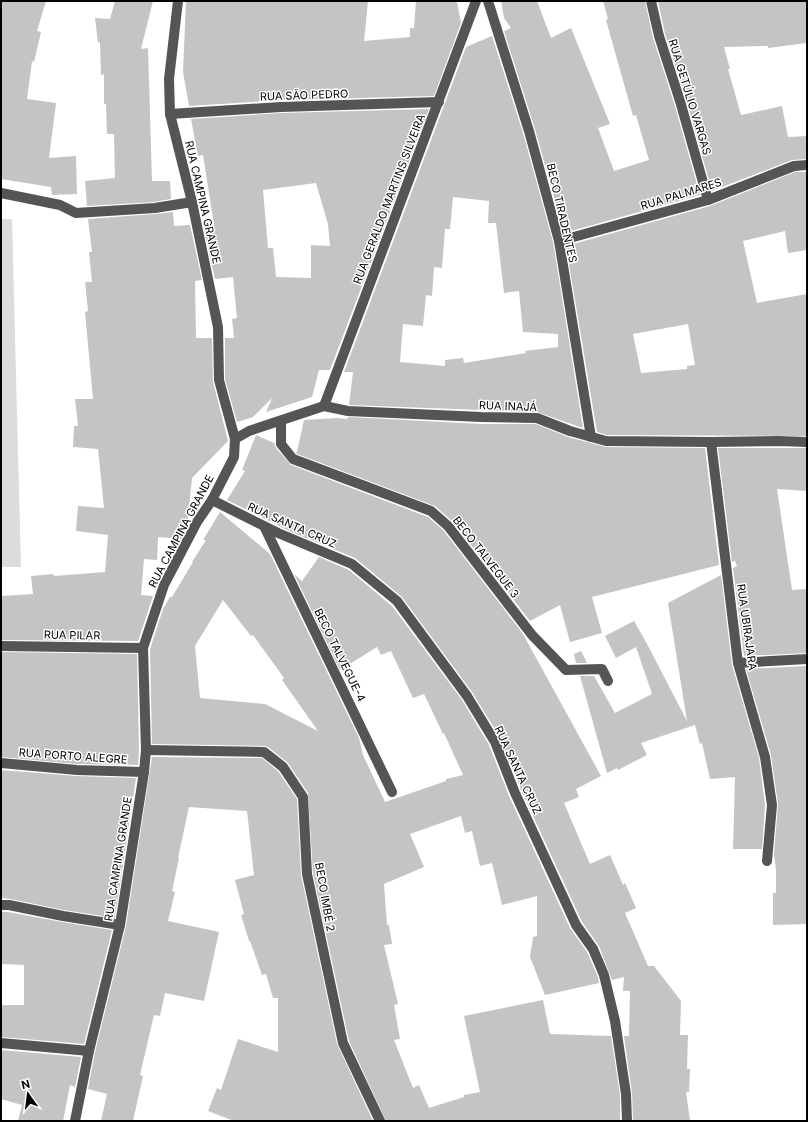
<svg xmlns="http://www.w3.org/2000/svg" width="808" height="1122" font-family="Inter,sans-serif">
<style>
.green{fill:#dcdcdc}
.building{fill:#c4c4c4;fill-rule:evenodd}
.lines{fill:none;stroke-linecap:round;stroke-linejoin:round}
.minor{stroke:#555;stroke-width:10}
.labels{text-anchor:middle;stroke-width:3;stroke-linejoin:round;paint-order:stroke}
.street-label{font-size:11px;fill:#000;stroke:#fff}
</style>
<rect width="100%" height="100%" fill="#fff"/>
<path class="green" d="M 1,219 L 12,219 L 21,567 L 1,567 Z"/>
<g class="building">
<path d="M 1,1 L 46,1 L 37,31 L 41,32 L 34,62 L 32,61 L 27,99 L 56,103 L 49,158 L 76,156 L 77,194 L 52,195 L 51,187 L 1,179 Z"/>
<path d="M 115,1 L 153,1 L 141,49 L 148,48 L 152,181 L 170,181 L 171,199 L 154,202 L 87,206 L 85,181 L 115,178 L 114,134 L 107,134 L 106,104 L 104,104 L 104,74 L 101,75 L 100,42 L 98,43 L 95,18 L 110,19 Z"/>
<path d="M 186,1 L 368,1 L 364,41 L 410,37 L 410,28 L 414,28 L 416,1 L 457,2 L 461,23 L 434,96 L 281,100 L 189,106 L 183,72 Z"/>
<path d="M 501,1 L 537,1 L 551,38 L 571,28 L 610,124 L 598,128 L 614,171 L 649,160 L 636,115 L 633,116 L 606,20 L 608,19 L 603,1 L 645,1 L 653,38 L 674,103 L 700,195 L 564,233 L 535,129 L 504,31 L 511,28 L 504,18 Z"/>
<path d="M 658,1 L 807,1 L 807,43 L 768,48 L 768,46 L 724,47 L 730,69 L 728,69 L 741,115 L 782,106 L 788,137 L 807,136 L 807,159 L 792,160 L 712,191 L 686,99 L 665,34 Z"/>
<path d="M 492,36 L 523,133 L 553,242 L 583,428 L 537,412 L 481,410 L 349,405 L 353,372 L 344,372 L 466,47 ZM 453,197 L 489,201 L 488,223 L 496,223 L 504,293 L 519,291 L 523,332 L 558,334 L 558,347 L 525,351 L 526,353 L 464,363 L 463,358 L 445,360 L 445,366 L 400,362 L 403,324 L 423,326 L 426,295 L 432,296 L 434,267 L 442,268 L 445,229 L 450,229 Z"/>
<path d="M 429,109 L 330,370 L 319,370 L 312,397 L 266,412 L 272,398 L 253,417 L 237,422 L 225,379 L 225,338 L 234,338 L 232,319 L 237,318 L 233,277 L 215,279 L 203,225 L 214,225 L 203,155 L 198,156 L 191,119 L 281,113 ZM 316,183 L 328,224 L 330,246 L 311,245 L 311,278 L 276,277 L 273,248 L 268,248 L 263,190 Z"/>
<path d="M 795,172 L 807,172 L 807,250 L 788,253 L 785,231 L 743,241 L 757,303 L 807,294 L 807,436 L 607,435 L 597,432 L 566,246 L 710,206 ZM 688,324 L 695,365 L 687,366 L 687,369 L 641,373 L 633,334 Z"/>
<path d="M 173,212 L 174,226 L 190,225 L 202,280 L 195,281 L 196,338 L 212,338 L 213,382 L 228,441 L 192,478 L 187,526 L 181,539 L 158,537 L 157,560 L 144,559 L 141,595 L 153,596 L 138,641 L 1,640 L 1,596 L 33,594 L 31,576 L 53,574 L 54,576 L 105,572 L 108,535 L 76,531 L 78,506 L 104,508 L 98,449 L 73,447 L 74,426 L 78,426 L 75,399 L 93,399 L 85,312 L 88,311 L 85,282 L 92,282 L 89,252 L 92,252 L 88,219 L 155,214 Z"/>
<path d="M 348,417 L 481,424 L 536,424 L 568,437 L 606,447 L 705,448 L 719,565 L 592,597 L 602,633 L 570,642 L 560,605 L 530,621 L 453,522 L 435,506 L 297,454 L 295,451 L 297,452 L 304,420 L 336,418 L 347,419 Z"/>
<path d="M 256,435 L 274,443 L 276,448 L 291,465 L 428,517 L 443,530 L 523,634 L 601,776 L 576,789 L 579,797 L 564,803 L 590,864 L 610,855 L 623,885 L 625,883 L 636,908 L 625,913 L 648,966 L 654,966 L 681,1001 L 680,1035 L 688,1035 L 687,1069 L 690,1069 L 689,1092 L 686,1092 L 690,1121 L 633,1121 L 632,1093 L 624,1036 L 629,1036 L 630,991 L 623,991 L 624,977 L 612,980 L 599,946 L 582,922 L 521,790 L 501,739 L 472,692 L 402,597 L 355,558 L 289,531 L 227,500 L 245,471 L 242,470 Z"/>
<path d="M 718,448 L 807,448 L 807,491 L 777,489 L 792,590 L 807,589 L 807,653 L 744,656 L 733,568 L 737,566 L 735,561 L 732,562 Z"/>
<path d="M 220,512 L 270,554 L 359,738 L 363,755 L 385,802 L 446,781 L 446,779 L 463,775 L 444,733 L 443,734 L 424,694 L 413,698 L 391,651 L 381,655 L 377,647 L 340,670 L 294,574 L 302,581 L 319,557 L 349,570 L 392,606 L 462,700 L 489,745 L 509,796 L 570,928 L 587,952 L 598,977 L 599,983 L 545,995 L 530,957 L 533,937 L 537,936 L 537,896 L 502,905 L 492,863 L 480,866 L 472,831 L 465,833 L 461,816 L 410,834 L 424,867 L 384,884 L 387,925 L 389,925 L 392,944 L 384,945 L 398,1004 L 394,1005 L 400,1039 L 394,1040 L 413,1088 L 419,1085 L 429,1108 L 464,1097 L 464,1095 L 480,1092 L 464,1016 L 543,1000 L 550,1034 L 611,1036 L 620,1095 L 620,1121 L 386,1121 L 349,1041 L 313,873 L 308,793 L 288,763 L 268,747 L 265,746 L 152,744 L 150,649 L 163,609 L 170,597 L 172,597 L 193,562 L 192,562 L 206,540 L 203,540 ZM 223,600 L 251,636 L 253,635 L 284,678 L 282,680 L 318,731 L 265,704 L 200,698 L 195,646 Z"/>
<path d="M 721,575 L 732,665 L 759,758 L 765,805 L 762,849 L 733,849 L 735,777 L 710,779 L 702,743 L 700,744 L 695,725 L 641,743 L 647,755 L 618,770 L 617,768 L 607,773 L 580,676 L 594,676 L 615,713 L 652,694 L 636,647 L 616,658 L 605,636 L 634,621 L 646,642 L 643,643 L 646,642 L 687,721 L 668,603 Z"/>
<path d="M 581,651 L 587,663 L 576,663 L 574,654 Z"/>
<path d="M 1,652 L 137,654 L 139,750 L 138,765 L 77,764 L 1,757 Z"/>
<path d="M 807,666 L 807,924 L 773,925 L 773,893 L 776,893 L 776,870 L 774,854 L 778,804 L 771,755 L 746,669 Z"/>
<path d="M 152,757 L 262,758 L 278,771 L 297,799 L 301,875 L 337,1044 L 373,1121 L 234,1121 L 208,1111 L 217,1088 L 221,1090 L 238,1039 L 278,1052 L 278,998 L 273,998 L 266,974 L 262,975 L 250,941 L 249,941 L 241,915 L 244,914 L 235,880 L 254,875 L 247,811 L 189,807 L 178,858 L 179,858 L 172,891 L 175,892 L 168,921 L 219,932 L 204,1001 L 165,993 L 160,1016 L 154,1015 L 140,1075 L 143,1076 L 133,1121 L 101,1121 L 107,1094 L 88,1089 L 95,1052 L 126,926 Z"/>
<path d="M 1,770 L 76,776 L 136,778 L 115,918 L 64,910 L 10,899 L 1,898 Z"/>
<path d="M 1,912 L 8,912 L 62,922 L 112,930 L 84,1044 L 1,1037 L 1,1005 L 24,1005 L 24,965 L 1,964 Z"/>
<path d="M 1,1050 L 81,1057 L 75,1087 L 70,1085 L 63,1121 L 18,1121 L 22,1105 L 1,1099 Z"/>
</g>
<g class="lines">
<g class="minor">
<path d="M 488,1 L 529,131 L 559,241 L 591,437"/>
<path d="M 651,1 L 659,36 L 680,101 L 708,200"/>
<path d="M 170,114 L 281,107 L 439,102"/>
<path d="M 1,193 L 60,205 L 76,213 L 155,208 L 192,202"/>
<path d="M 559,241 L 708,200 L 794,166 L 807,165"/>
<path d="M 324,406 L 476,1"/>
<path d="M 281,421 L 281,444 L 293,459 L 431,511 L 448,526 L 532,635 L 566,670 L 602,669 L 608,681"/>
<path d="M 235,439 L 249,431 L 324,406 L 348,411 L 481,417 L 537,418 L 570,431 L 606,441 L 711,442 L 779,441 L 807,442"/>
<path d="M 711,442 L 738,663 L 765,757 L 772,805 L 767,861"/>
<path d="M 212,500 L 278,533 L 352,564 L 397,601 L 467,696 L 495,742 L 515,793 L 565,901 L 576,925 L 593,949 L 604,975 L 615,1021 L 626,1094 L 627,1121"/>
<path d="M 265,528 L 392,792"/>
<path d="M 1,646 L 143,648"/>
<path d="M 738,663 L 807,659"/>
<path d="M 146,750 L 264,752 L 283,767 L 303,797 L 307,874 L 343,1043 L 380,1121"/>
<path d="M 1,763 L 77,770 L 144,772"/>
<path d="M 1,905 L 9,905 L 63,916 L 120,925"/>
<path d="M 1,1043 L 89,1051"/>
<path d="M 75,1121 L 89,1051 L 120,925 L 144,772 L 146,750 L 143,648 L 164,585 L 197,522 L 212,500 L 234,457 L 235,439 L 219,380 L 218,327 L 192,202 L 170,114 L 169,79 L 178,1"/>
</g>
</g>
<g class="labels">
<g class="street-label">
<text transform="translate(304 95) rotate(-2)" y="4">RUA SÃO PEDRO</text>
<text transform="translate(690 97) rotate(73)" y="4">RUA GETÚLIO VARGAS</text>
<text transform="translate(681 194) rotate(-17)" y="4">RUA PALMARES</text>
<text transform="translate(389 199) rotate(-69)" y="4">RUA GERALDO MARTINS SILVEIRA</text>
<text transform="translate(203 202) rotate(77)" y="4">RUA CAMPINA GRANDE</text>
<text transform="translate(562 213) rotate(77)" y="4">BECO TIRADENTES</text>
<text transform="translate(508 406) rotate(2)" y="4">RUA INAJÁ</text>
<text transform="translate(292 525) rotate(24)" y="4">RUA SANTA CRUZ</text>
<text transform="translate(181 531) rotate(-62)" y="4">RUA CAMPINA GRANDE</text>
<text transform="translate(486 557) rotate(52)" y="4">BECO TALVEGUE 3</text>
<text transform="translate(747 627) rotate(82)" y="4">RUA UBIRAJARA</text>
<text transform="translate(72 635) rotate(1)" y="4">RUA PILAR</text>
<text transform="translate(340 655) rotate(64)" y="4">BECO TALVEGUE-4</text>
<text transform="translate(73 756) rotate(4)" y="4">RUA PORTO ALEGRE</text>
<text transform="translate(518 770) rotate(65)" y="4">RUA SANTA CRUZ</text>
<text transform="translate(118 859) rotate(-81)" y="4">RUA CAMPINA GRANDE</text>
<text transform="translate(325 897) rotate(80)" y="4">BECO IMBÉ 2</text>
</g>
</g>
<rect width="808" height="1122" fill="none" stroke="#000000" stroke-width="4"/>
<g transform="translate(28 1094) rotate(346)" stroke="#ffffff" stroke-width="3" paint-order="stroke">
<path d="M0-3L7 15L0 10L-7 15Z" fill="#000000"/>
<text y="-6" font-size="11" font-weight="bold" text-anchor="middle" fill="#000000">N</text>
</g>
</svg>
